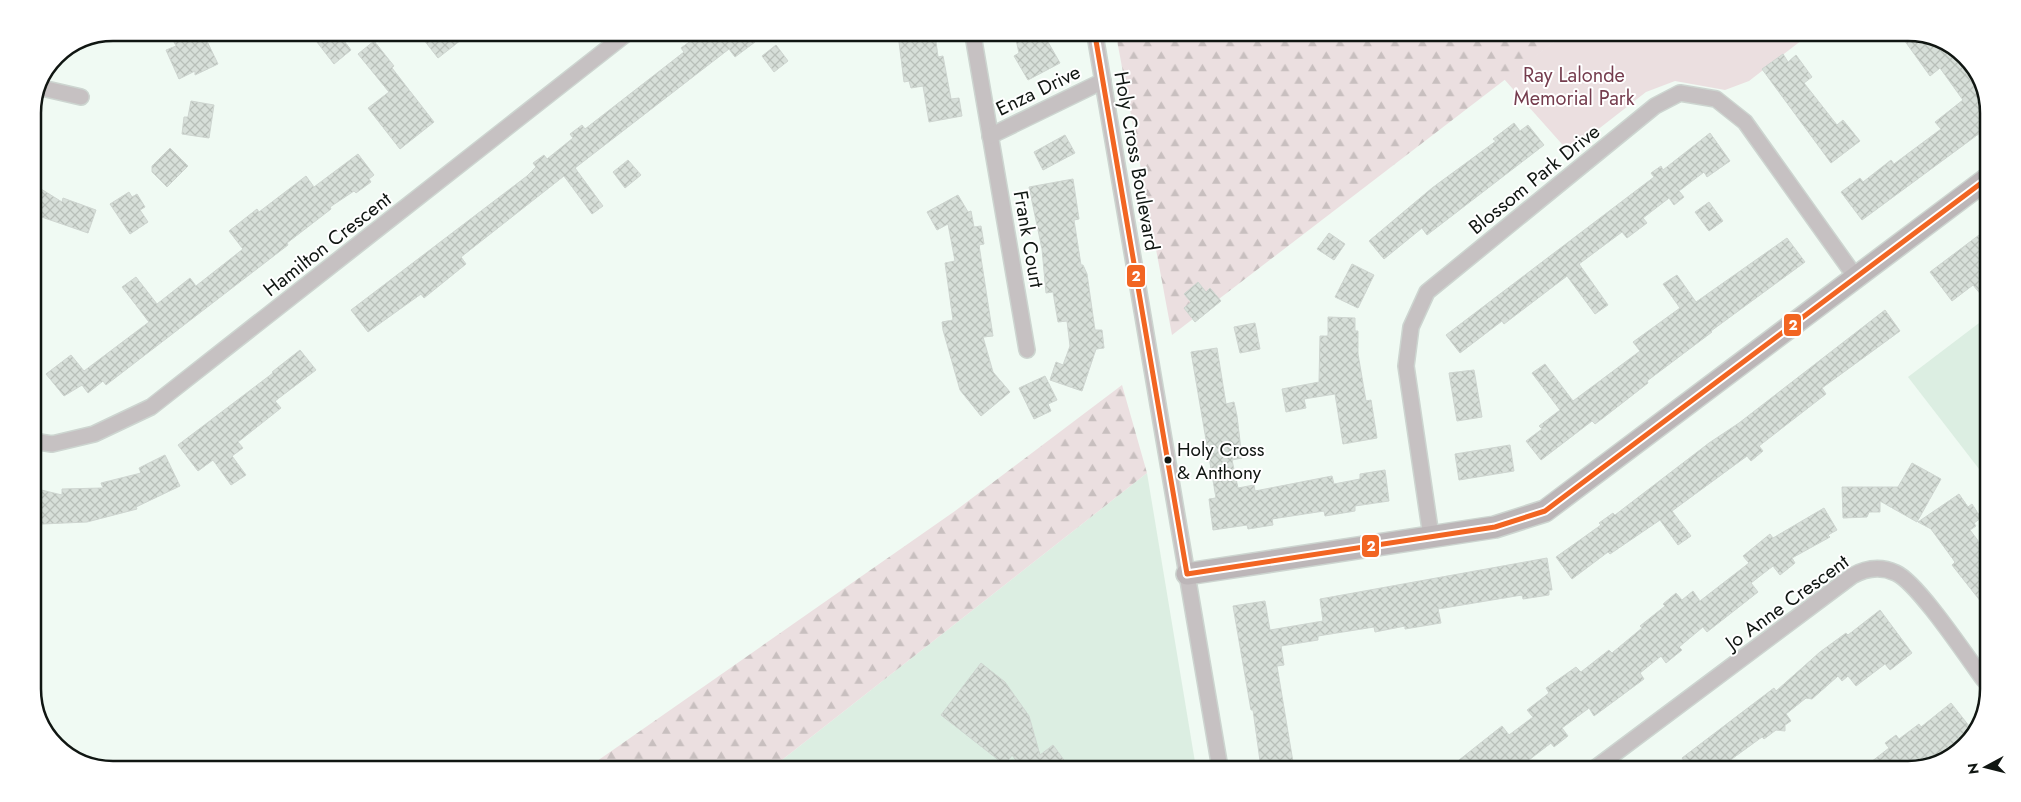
<svg xmlns="http://www.w3.org/2000/svg" width="2021" height="802" font-family="Jost,sans-serif">
<style>
.built{fill:#dceee2}
.forest{fill:url(#forest-firs)}
.green{fill:#ebdfe0}
.building{fill:url(#building-cross-hatch);stroke:#ced5d0}
.lines{fill:none;stroke-linecap:round;stroke-linejoin:round}
.street-casing{stroke:#cdd5d0;stroke-width:18}
.secondary-casing{stroke:#cdd5d0;stroke-width:24}
.street{stroke:#c6c1c2;stroke-width:15}
.secondary{stroke:#bcb6b8;stroke-width:21}
.bus-1-casing{stroke:#fff;stroke-width:9}
.bus-1{stroke:#f26522;stroke-width:5}
.bus-dot{fill:#101612;stroke:#fff;stroke-width:2}
.labels{text-anchor:middle;stroke-width:4;stroke-linejoin:round;paint-order:stroke}
.bus-label{font-size:19px;fill:#101612;stroke:#fff;text-anchor:start}
.park-label{font-size:20px;fill:#753d4e;stroke:#fff}
.street-label{font-size:20px;fill:#101612;stroke:#fff}
.rim{fill:none;stroke:#101612;stroke-width:2.5}
.line-badge{stroke:#fff;stroke-width:2}
.badge-label{font-size:14px;text-anchor:middle;font-weight:bold;fill:#fff}
</style>
<defs>
<pattern id="forest-firs" width="22" height="20" patternUnits="userSpaceOnUse" patternTransform="scale(1.25)"><rect width="22" height="20" fill="#ebdfe0"/><path d="M5 1l3.5 6h-7zM16 11l3.5 6h-7z" fill="#c8bfbf"/></pattern>
<pattern id="building-cross-hatch" width="8" height="8" patternUnits="userSpaceOnUse" patternTransform="scale(1.25)"><rect width="8" height="8" fill="#d7dfd9"/><path d="M0 0l8 8M0 8l8-8" fill="none" stroke="#b8bfb9"/></pattern>
</defs>
<rect width="100%" height="100%" fill="#f0faf3"/>
<g class="built">
<path d="M 1987,317 L 1986,478 L 1908,377 Z"/>
<path d="M 1147,473 L 1196,768 L 773,767 Z"/>
</g>
<g class="forest">
<path d="M 1116,35 L 1562,36 L 1172,335 Z"/>
<path d="M 1122,385 L 1147,473 L 773,767 L 590,766 L 955,511 Z"/>
</g>
<path class="green" d="M 1562,36 L 1806,37 L 1749,81 L 1725,90 L 1675,81 L 1646,92 L 1569,152 L 1504,79 Z"/>
<g class="building">
<path d="M 194,33 L 203,33 L 218,64 L 195,75 L 195,71 L 179,79 L 166,50 L 176,46 L 174,42 Z"/>
<path d="M 310,33 L 338,33 L 351,50 L 334,64 Z"/>
<path d="M 433,33 L 470,33 L 438,58 L 424,40 Z"/>
<path d="M 700,34 L 749,34 L 755,42 L 735,57 L 729,49 L 575,168 L 603,206 L 592,214 L 564,176 L 461,257 L 466,264 L 424,298 L 421,294 L 368,332 L 351,310 L 527,176 L 536,167 L 533,163 L 544,155 L 547,159 L 573,138 L 570,134 L 582,125 L 585,129 L 684,52 L 681,48 Z"/>
<path d="M 898,34 L 935,34 L 938,57 L 943,56 L 951,99 L 959,98 L 962,116 L 929,122 L 923,86 L 911,88 L 909,81 L 904,82 Z"/>
<path d="M 1015,35 L 1044,35 L 1060,63 L 1028,80 L 1014,56 L 1019,53 Z"/>
<path d="M 1902,37 L 1934,37 L 1949,48 L 1972,82 L 1975,79 L 1980,85 L 1988,108 L 1988,127 L 1862,220 L 1841,192 L 1860,178 L 1863,182 L 1891,160 L 1894,164 L 1941,129 L 1935,122 L 1963,100 L 1940,68 L 1930,76 Z"/>
<path d="M 374,41 L 394,66 L 392,68 L 434,122 L 400,149 L 368,108 L 389,92 L 358,54 Z"/>
<path d="M 776,45 L 788,61 L 774,72 L 762,56 Z"/>
<path d="M 1783,54 L 1788,62 L 1796,55 L 1812,77 L 1804,83 L 1837,125 L 1843,120 L 1860,141 L 1831,163 L 1762,69 Z"/>
<path d="M 191,101 L 214,105 L 209,138 L 182,134 L 184,117 L 188,117 Z"/>
<path d="M 1514,123 L 1520,131 L 1528,125 L 1544,145 L 1427,235 L 1422,228 L 1384,259 L 1369,241 L 1432,188 L 1496,141 L 1493,139 Z"/>
<path d="M 1710,133 L 1730,161 L 1707,177 L 1704,172 L 1679,191 L 1684,197 L 1674,205 L 1669,198 L 1643,218 L 1647,223 L 1627,238 L 1622,232 L 1579,264 L 1608,305 L 1595,314 L 1567,276 L 1504,324 L 1502,321 L 1460,353 L 1446,335 L 1654,177 L 1651,173 L 1661,166 L 1663,170 Z"/>
<path d="M 1065,135 L 1075,153 L 1043,170 L 1034,152 Z"/>
<path d="M 170,148 L 188,166 L 167,187 L 152,172 L 152,166 Z"/>
<path d="M 358,154 L 374,175 L 369,179 L 371,182 L 356,193 L 354,191 L 330,207 L 331,209 L 287,243 L 288,245 L 106,385 L 103,381 L 88,393 L 82,385 L 64,396 L 46,374 L 71,355 L 84,371 L 149,322 L 122,287 L 136,277 L 157,304 L 190,278 L 196,286 L 243,249 L 229,231 L 257,209 L 259,212 L 306,176 L 314,187 Z"/>
<path d="M 628,160 L 641,175 L 625,188 L 613,172 Z"/>
<path d="M 1073,179 L 1079,219 L 1074,220 L 1081,265 L 1083,265 L 1087,274 L 1095,330 L 1102,330 L 1104,348 L 1096,349 L 1082,391 L 1050,380 L 1056,362 L 1063,365 L 1070,346 L 1067,321 L 1058,322 L 1053,292 L 1046,293 L 1042,249 L 1029,187 Z"/>
<path d="M 33,184 L 62,202 L 63,198 L 96,210 L 88,233 L 33,214 Z"/>
<path d="M 129,192 L 132,197 L 137,194 L 145,207 L 140,210 L 148,222 L 130,234 L 110,204 Z"/>
<path d="M 958,195 L 968,212 L 971,211 L 974,227 L 981,226 L 984,244 L 979,245 L 993,336 L 983,337 L 993,372 L 1010,392 L 981,416 L 960,390 L 943,330 L 942,322 L 953,320 L 945,263 L 955,261 L 948,224 L 937,230 L 927,212 Z"/>
<path d="M 1709,202 L 1723,221 L 1709,231 L 1695,212 Z"/>
<path d="M 1987,229 L 1987,302 L 1973,285 L 1952,301 L 1930,272 Z"/>
<path d="M 1329,233 L 1345,244 L 1334,260 L 1317,249 Z"/>
<path d="M 1787,238 L 1805,262 L 1711,331 L 1712,332 L 1647,381 L 1648,383 L 1603,418 L 1595,424 L 1592,421 L 1541,460 L 1526,441 L 1542,429 L 1539,426 L 1560,410 L 1532,373 L 1545,364 L 1573,401 L 1640,351 L 1633,342 L 1680,308 L 1663,284 L 1677,275 L 1696,302 Z"/>
<path d="M 1352,264 L 1374,275 L 1358,308 L 1335,297 Z"/>
<path d="M 1198,282 L 1206,292 L 1210,288 L 1221,301 L 1195,322 L 1184,308 L 1191,302 L 1184,294 Z"/>
<path d="M 1885,310 L 1900,331 L 1822,388 L 1826,394 L 1759,446 L 1763,451 L 1751,461 L 1747,456 L 1672,511 L 1691,536 L 1678,545 L 1660,520 L 1610,554 L 1608,552 L 1572,579 L 1556,557 L 1601,525 L 1599,523 L 1613,513 L 1615,515 L 1709,443 L 1739,423 Z"/>
<path d="M 1328,317 L 1355,318 L 1355,331 L 1358,331 L 1358,354 L 1366,401 L 1371,400 L 1377,438 L 1343,444 L 1335,394 L 1304,399 L 1306,408 L 1286,412 L 1282,389 L 1319,382 L 1320,336 L 1328,336 Z"/>
<path d="M 1255,323 L 1260,349 L 1240,353 L 1234,327 Z"/>
<path d="M 1217,348 L 1226,404 L 1234,402 L 1237,416 L 1242,458 L 1232,460 L 1238,488 L 1254,485 L 1255,491 L 1332,476 L 1334,484 L 1360,479 L 1360,474 L 1385,470 L 1389,501 L 1355,506 L 1355,511 L 1325,516 L 1324,511 L 1272,519 L 1273,525 L 1248,529 L 1247,525 L 1213,530 L 1209,499 L 1216,498 L 1191,352 Z"/>
<path d="M 300,350 L 316,370 L 275,401 L 281,408 L 238,442 L 243,448 L 232,456 L 246,475 L 231,485 L 213,460 L 198,471 L 178,445 L 273,373 L 272,372 Z"/>
<path d="M 1474,370 L 1482,417 L 1457,421 L 1449,373 Z"/>
<path d="M 1045,376 L 1057,400 L 1048,404 L 1051,411 L 1034,419 L 1019,388 Z"/>
<path d="M 1510,445 L 1514,471 L 1459,480 L 1455,454 Z"/>
<path d="M 165,455 L 180,486 L 136,507 L 137,509 L 87,522 L 42,524 L 33,522 L 33,488 L 62,495 L 62,489 L 103,488 L 101,483 L 141,473 L 139,468 Z"/>
<path d="M 1912,463 L 1941,479 L 1917,522 L 1880,501 L 1880,512 L 1869,512 L 1867,517 L 1843,518 L 1842,487 L 1898,487 Z"/>
<path d="M 1959,494 L 1968,507 L 1972,504 L 1981,518 L 1974,523 L 1976,526 L 1970,530 L 1985,550 L 1985,607 L 1952,565 L 1955,562 L 1931,529 L 1918,522 Z"/>
<path d="M 1824,508 L 1837,530 L 1828,535 L 1830,537 L 1792,558 L 1795,563 L 1780,575 L 1773,566 L 1751,583 L 1758,592 L 1707,632 L 1703,627 L 1679,647 L 1682,650 L 1666,663 L 1661,656 L 1640,673 L 1644,679 L 1594,716 L 1589,708 L 1562,728 L 1568,736 L 1554,747 L 1551,743 L 1529,760 L 1530,762 L 1522,769 L 1449,768 L 1502,726 L 1509,735 L 1533,717 L 1527,710 L 1549,693 L 1546,688 L 1576,667 L 1581,672 L 1609,650 L 1612,653 L 1642,628 L 1640,626 L 1665,606 L 1663,604 L 1676,593 L 1682,600 L 1693,591 L 1700,601 L 1749,563 L 1743,556 L 1770,534 L 1773,538 Z"/>
<path d="M 1547,558 L 1552,590 L 1549,590 L 1549,595 L 1523,599 L 1522,595 L 1438,609 L 1441,623 L 1405,629 L 1405,626 L 1375,632 L 1374,627 L 1318,636 L 1318,640 L 1281,646 L 1284,665 L 1277,666 L 1294,768 L 1261,768 L 1253,710 L 1251,710 L 1233,606 L 1265,601 L 1270,630 L 1323,621 L 1320,599 Z"/>
<path d="M 1880,610 L 1912,653 L 1890,670 L 1885,664 L 1856,686 L 1848,676 L 1842,681 L 1838,676 L 1812,699 L 1806,698 L 1786,714 L 1791,721 L 1785,725 L 1785,731 L 1776,730 L 1764,739 L 1762,737 L 1718,769 L 1690,769 L 1682,758 L 1774,688 L 1776,691 L 1820,652 L 1846,633 L 1848,635 Z"/>
<path d="M 981,663 L 1005,682 L 1029,716 L 1040,755 L 1053,745 L 1069,767 L 1021,767 L 1012,755 L 1005,765 L 941,715 Z"/>
<path d="M 1951,703 L 1973,731 L 1957,753 L 1908,770 L 1862,769 L 1889,748 L 1885,743 L 1896,735 L 1899,739 L 1919,724 L 1921,727 Z"/>
</g>
<g class="lines">
<g class="street-casing">
<g id="street">
<path d="M 973,35 L 1027,350"/>
<path d="M 1095,35 L 1220,768"/>
<path d="M 42,88 L 81,97"/>
<path d="M 990,136 L 1103,81"/>
<path d="M 33,441 L 52,444 L 94,434 L 151,407 L 626,34"/>
<path d="M 1431,536 L 1406,366 L 1411,327 L 1427,292 L 1655,106 L 1680,93 L 1716,99 L 1745,122 L 1857,279"/>
<path d="M 1594,769 L 1852,576 C 1866,568 1881,566 1896,573 C 1918,583 1967,657 1984,680"/>
</g>
</g>
<g class="secondary-casing">
<path id="secondary" d="M 1187,574 L 1495,527 L 1545,511 L 1988,178"/>
</g>
<use href="#street" class="street"/>
<use href="#secondary" class="secondary"/>
<g class="bus-1-casing">
<path id="bus-1" d="M 1095,35 L 1187,574 L 1495,527 L 1545,511 L 1988,178"/>
</g>
<use href="#bus-1" class="bus-1"/>
</g>
<circle class="bus-dot" cx="1168" cy="460" r="4.5"/>
<g class="labels">
<g class="bus-label">
<text x="1177" y="456">Holy Cross<tspan x="1177" dy="23">&amp; Anthony</tspan></text>
</g>
<g class="park-label">
<text x="1574" y="82">Ray Lalonde<tspan x="1574" dy="23">Memorial Park</tspan></text>
</g>
<g class="street-label">
<text transform="translate(1038 90) rotate(-26)" y="7">Enza Drive</text>
<text transform="translate(1137 161) rotate(80)" y="7">Holy Cross Boulevard</text>
<text transform="translate(1534 179) rotate(-39)" y="7">Blossom Park Drive</text>
<text transform="translate(1029 239) rotate(80)" y="7">Frank Court</text>
<text transform="translate(327 244) rotate(-38)" y="7">Hamilton Crescent</text>
<text transform="translate(1787 602) rotate(-36)" y="7">Jo Anne Crescent</text>
</g>
</g>
<path d="M0 0H2021V802H0ZM113 41H1908A72 72 0 0 1 1980 113V689A72 72 0 0 1 1908 761H113A72 72 0 0 1 41 689V113A72 72 0 0 1 113 41Z" fill="#fff" fill-rule="evenodd"/>
<path class="rim" d="M113 41H1908A72 72 0 0 1 1980 113V689A72 72 0 0 1 1908 761H113A72 72 0 0 1 41 689V113A72 72 0 0 1 113 41Z"/>
<g class="line-badge">
<rect x="1126" y="264" width="20" height="24" rx="5" fill="#f26522"/>
<rect x="1783" y="313" width="19" height="24" rx="5" fill="#f26522"/>
<rect x="1361" y="534" width="19" height="24" rx="5" fill="#f26522"/>
</g>
<g class="badge-label">
<text x="1136" y="281">2</text>
<text x="1793" y="330">2</text>
<text x="1371" y="551">2</text>
</g>
<g transform="translate(1986 767) rotate(263)" stroke="#ffffff" stroke-width="4" paint-order="stroke">
<path d="M0-4L9 19L0 12L-9 19Z" fill="#101612"/>
<text y="-8" font-size="14" font-weight="bold" text-anchor="middle" fill="#101612">N</text>
</g>
</svg>
